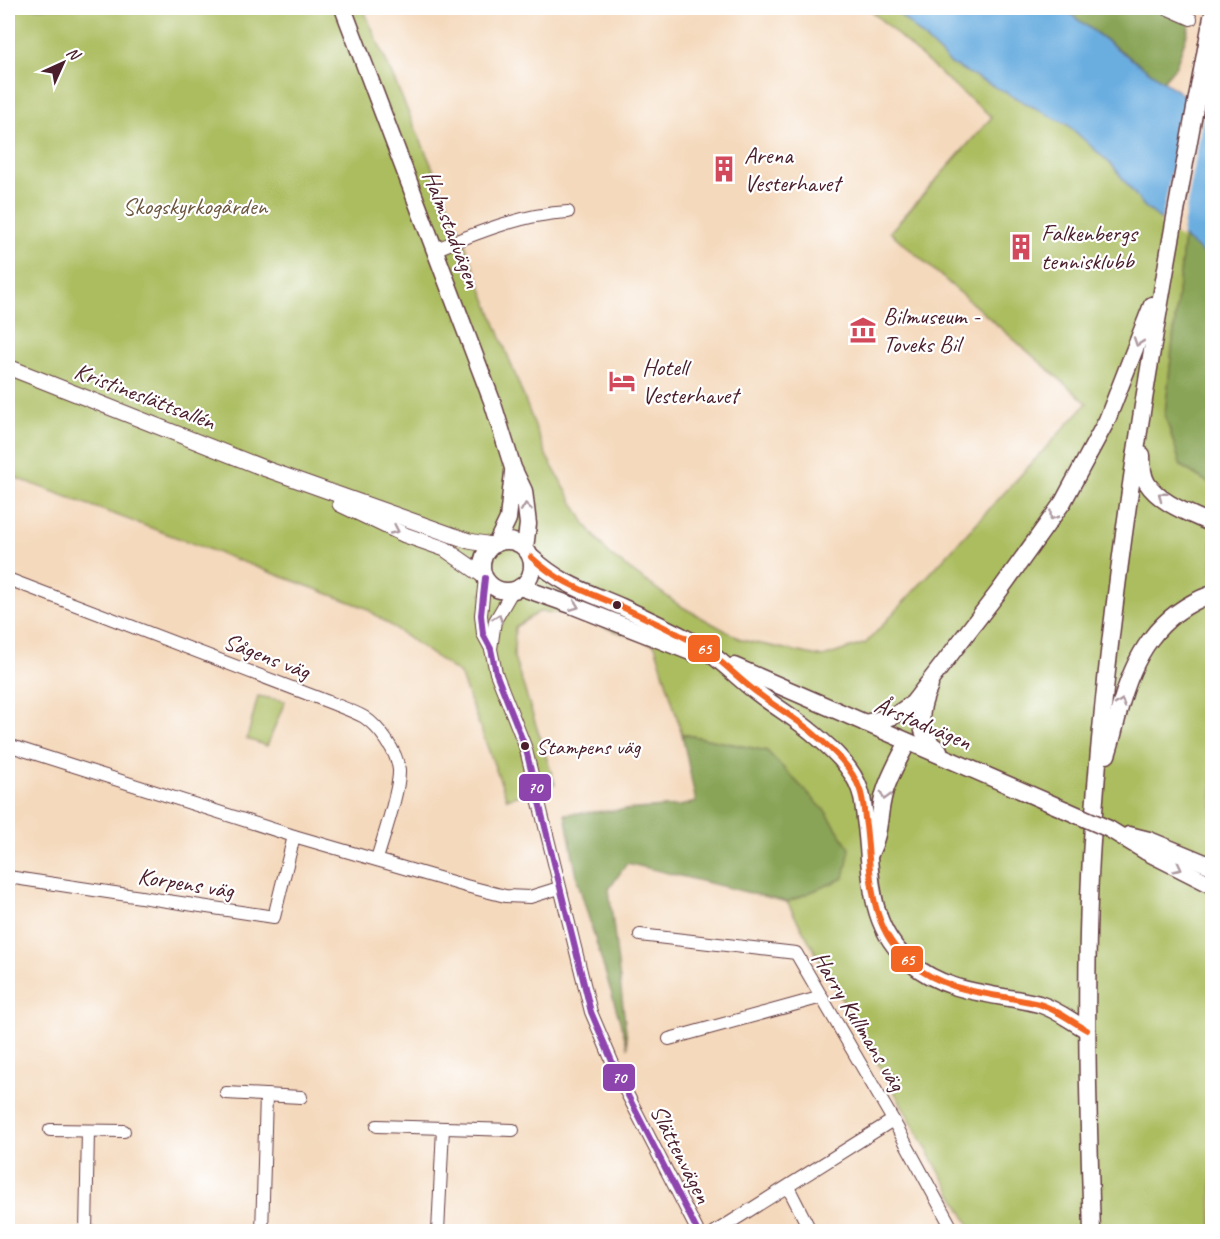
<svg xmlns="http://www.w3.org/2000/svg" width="1220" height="1239" font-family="Caveat,sans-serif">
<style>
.green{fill:#acbd61;stroke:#7b6e46;stroke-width:1.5}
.forest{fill:#89a457;stroke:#6a6241;stroke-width:1.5}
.water{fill:#6baee0;stroke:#5a6686;stroke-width:1.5}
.pier{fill:#f4d9bc}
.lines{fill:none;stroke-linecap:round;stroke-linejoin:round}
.minor-casing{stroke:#643b41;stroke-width:14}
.tertiary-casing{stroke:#643b41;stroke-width:17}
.secondary-casing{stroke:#643b41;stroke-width:19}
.minor{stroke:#fff;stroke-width:12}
.tertiary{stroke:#fff;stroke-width:15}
.secondary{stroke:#fff;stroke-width:16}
.secondary-bridge-casing{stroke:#643b41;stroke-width:19;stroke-linecap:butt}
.secondary-bridge{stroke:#fff;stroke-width:16}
.bus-1-casing{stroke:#fff;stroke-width:10}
.bus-2-casing{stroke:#fff;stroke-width:10}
.bus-1{stroke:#f26522;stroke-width:6}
.bus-2{stroke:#8e44ad;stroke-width:6}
.oneway{stroke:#ae9aa0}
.bus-dot{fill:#4a1f2b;stroke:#fff;stroke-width:2}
.labels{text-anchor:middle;stroke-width:4.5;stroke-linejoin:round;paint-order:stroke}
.bus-label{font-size:22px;fill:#4a1f2b;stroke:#fff;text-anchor:start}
.poi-label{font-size:24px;fill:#4a1f2b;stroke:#fff;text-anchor:start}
.park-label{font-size:24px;fill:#6c563e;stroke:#fff}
.street-label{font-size:24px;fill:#4a1f2b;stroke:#fff}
.line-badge{stroke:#fff;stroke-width:2}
.badge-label{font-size:16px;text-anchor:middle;font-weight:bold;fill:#fff}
</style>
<rect width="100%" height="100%" fill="#fff"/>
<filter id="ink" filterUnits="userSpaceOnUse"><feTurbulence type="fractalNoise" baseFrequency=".0167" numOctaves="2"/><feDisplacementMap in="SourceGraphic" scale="12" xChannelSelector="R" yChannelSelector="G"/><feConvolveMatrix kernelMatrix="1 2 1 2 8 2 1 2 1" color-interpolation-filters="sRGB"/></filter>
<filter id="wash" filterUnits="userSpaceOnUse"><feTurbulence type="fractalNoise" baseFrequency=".008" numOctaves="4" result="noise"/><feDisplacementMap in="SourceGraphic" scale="24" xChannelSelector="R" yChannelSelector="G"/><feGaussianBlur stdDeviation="1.35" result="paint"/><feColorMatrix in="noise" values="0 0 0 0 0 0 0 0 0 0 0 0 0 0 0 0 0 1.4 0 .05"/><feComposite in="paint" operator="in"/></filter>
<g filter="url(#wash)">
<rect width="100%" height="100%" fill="#f4d9bc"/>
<g class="green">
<path d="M 8,8 L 363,8 L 457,224 L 547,457 L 586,525 L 610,555 L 679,605 L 742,640 L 823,657 L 866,643 L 1087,403 L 890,232 L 992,117 L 954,86 L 868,8 L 893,8 L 951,64 L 1068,125 L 1113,166 L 1144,206 L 1184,237 L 1165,415 L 1181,466 L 1212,485 L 1212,1231 L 973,1231 L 787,902 L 844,878 L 767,751 L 682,734 L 655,645 L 563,613 L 539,612 L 515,627 L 514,657 L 555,784 L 507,799 L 460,674 L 364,607 L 8,475 Z"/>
<path d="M 258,696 L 285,701 L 267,746 L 247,739 Z"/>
</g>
<g class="forest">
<path d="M 1062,8 L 1193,8 L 1187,34 L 1176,66 L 1163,81 Z"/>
<path d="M 1184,237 L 1212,260 L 1212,485 L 1181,466 L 1165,415 Z"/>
<path d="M 682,734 L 767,751 L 826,812 L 850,849 L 844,878 L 787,902 L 627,863 L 609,889 L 628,1048 L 578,882 L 565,814 L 680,806 L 696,802 Z"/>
</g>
<path class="water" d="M 893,8 L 1062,8 L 1120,51 L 1212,115 L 1212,260 L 1144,206 L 1113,166 L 1068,125 L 951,64 Z"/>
<path class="pier" d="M 1187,94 L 1205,107 L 1181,239 L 1161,224 Z"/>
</g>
<g filter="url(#ink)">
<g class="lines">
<g class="minor-casing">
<g id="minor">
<path d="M 1166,8 L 1191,19"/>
<path d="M 434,250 C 477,233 522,214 568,212"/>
<path d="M 485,578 L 481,615 L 483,634 L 491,649 L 496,673 L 525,746 L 591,1012 L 620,1080 L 698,1232"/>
<path d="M 8,579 L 334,704 C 344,708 355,712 364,717 C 379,727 397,751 399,770 C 400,790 383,838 377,859"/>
<path d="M 491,649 L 495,621 L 513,590"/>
<path d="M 8,745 L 294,836 L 466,886 L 505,896 L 530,897 L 559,888"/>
<path d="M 8,877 L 274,917 L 294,836"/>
<path d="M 640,935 L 796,953 L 893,1120 L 954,1232"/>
<path d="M 669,1039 L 822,997"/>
<path d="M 226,1093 L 301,1097"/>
<path d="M 377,1126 L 513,1130"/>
<path d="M 50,1130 L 124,1131"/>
<path d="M 788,1187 L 811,1232"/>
<path d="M 86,1232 L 88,1131"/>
<path d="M 262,1232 L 266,1095"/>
<path d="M 438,1232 L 443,1128"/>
<path d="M 715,1232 L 893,1120"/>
</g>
</g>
<g class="tertiary-casing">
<g id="tertiary">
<path d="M 8,367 L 266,469 L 469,541 L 491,545"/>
<path d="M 340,504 L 405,535 L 445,549 L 484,576"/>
</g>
</g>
<g class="secondary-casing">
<g id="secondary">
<path d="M 343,8 L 492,401 L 513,468 L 524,491 L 528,524 L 525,548"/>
<path d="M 1142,455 C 1142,464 1142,475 1147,483 C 1160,504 1192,514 1212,524"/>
<circle cx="507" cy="566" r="25"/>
<path d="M 497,542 L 508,519 L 513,472"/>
<path d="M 531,557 C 562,585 585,591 622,607 C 646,618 671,630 695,643 C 719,657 737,678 759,694 C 777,708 797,719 814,734 C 832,749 852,767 860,790 C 864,801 864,814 866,826 C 872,876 867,927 911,963 C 947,994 995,993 1039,1004 C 1056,1009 1071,1021 1087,1030"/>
<path d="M 520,587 L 571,605 L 693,653"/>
<path d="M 734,666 L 1066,810"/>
<path d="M 930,686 C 919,709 915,735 939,750"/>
<path d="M 865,723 L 894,716 L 913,703 L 1000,590 L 1063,502 L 1107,420 L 1152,305"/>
<path d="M 1107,755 C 1112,741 1115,726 1119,711 C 1133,657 1157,614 1212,594"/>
<path d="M 1109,829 L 1145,851 L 1212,885"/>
<path d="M 1129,835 L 1149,840 L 1212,866"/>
<path d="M 870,854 C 881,832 878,816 884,794 C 889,776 899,759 908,742"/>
<path d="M 1092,1232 C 1088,1107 1084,982 1091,857 C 1108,574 1160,295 1212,17"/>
</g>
</g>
<use href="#minor" class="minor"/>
<use href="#tertiary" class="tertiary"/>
<use href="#secondary" class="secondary"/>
<g class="secondary-bridge-casing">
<path id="secondary-bridge" d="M 1066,810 L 1109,829"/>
</g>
<use href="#secondary-bridge" class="secondary-bridge"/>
<g class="bus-1-casing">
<path id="bus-1" d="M 531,557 C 562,585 585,591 622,607 C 646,618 671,630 695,643 C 719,657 737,678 759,694 C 777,708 797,719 814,734 C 832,749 852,767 860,790 C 864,801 864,814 866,826 C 872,876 867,927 911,963 C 947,994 995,993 1039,1004 C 1056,1009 1071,1021 1087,1030"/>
</g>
<g class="bus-2-casing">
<path id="bus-2" d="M 485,578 L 481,615 L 483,634 L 491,649 L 496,673 L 525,746 L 591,1012 L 620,1080 L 698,1232"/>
</g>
<use href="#bus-1" class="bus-1"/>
<use href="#bus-2" class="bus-2"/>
</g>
<defs><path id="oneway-chevron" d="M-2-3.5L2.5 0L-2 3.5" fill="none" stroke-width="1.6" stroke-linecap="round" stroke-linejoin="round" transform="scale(1.5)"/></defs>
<g class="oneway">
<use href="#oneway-chevron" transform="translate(1138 342) rotate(109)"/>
<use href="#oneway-chevron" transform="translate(1162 496) rotate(-142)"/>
<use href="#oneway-chevron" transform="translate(526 507) rotate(-97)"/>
<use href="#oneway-chevron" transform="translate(1053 516) rotate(125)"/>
<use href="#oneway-chevron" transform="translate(395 530) rotate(25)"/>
<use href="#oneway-chevron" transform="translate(575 606) rotate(21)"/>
<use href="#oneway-chevron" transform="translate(498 618) rotate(-71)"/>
<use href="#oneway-chevron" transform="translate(1121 703) rotate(-73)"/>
<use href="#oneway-chevron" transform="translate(885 796) rotate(105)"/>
<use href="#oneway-chevron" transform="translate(1178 868) rotate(27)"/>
</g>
</g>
<defs>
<g id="building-bare" transform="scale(2.07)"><path d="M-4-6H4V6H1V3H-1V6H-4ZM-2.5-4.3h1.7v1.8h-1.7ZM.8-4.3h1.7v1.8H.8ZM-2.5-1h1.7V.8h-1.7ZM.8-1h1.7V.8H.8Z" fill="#d1495b" stroke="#fff" stroke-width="2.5" paint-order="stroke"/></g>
<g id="museum-bare" transform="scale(2.07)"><path d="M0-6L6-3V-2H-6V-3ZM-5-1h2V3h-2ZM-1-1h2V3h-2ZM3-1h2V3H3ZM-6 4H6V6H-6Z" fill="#d1495b" stroke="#fff" stroke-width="2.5" paint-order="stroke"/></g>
<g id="hotel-bare" transform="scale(2.07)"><path d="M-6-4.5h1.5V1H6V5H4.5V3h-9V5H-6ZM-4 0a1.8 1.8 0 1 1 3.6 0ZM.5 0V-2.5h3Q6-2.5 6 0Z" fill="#d1495b" stroke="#fff" stroke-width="2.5" paint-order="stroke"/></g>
</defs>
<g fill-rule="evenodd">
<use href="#building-bare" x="724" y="169"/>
<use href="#building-bare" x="1021" y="247"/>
<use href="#museum-bare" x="863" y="330"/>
<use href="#hotel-bare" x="622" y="381"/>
</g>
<g class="bus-dot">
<circle cx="617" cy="605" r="5"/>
<circle cx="525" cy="746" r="5"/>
</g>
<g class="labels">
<g class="bus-label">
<text x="536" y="754">Stampens väg</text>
</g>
<g class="poi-label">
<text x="744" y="163">Arena<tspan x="744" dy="28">Vesterhavet</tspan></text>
<text x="1041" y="241">Falkenbergs<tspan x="1041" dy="28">tennisklubb</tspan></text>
<text x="883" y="324">Bilmuseum -<tspan x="883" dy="28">Toveks Bil</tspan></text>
<text x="642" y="375">Hotell<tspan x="642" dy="28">Vesterhavet</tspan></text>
</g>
<g class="park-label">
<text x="195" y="214">Skogskyrkogården</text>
</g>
<g class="street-label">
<text transform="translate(452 229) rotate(69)" y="8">Halmstadvägen</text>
<text transform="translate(145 396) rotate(21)" y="8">Kristineslättsallén</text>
<text transform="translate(267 656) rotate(21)" y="8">Sågens väg</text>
<text transform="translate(923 723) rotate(23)" y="8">Årstadvägen</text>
<text transform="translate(186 883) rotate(9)" y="8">Korpens väg</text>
<text transform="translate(859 1021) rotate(59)" y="8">Harry Kullmans väg</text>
<text transform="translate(681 1154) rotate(63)" y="8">Slättenvägen</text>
</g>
</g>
<g class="line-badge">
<rect x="687" y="634" width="34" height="29" rx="6" fill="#f26522"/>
<rect x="518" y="773" width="34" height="29" rx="6" fill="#8e44ad"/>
<rect x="890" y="945" width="34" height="28" rx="6" fill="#f26522"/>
<rect x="602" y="1063" width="34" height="29" rx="6" fill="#8e44ad"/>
</g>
<g class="badge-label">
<text x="704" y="654">65</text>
<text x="535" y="793">70</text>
<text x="907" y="965">65</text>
<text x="619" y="1083">70</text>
</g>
<rect width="1220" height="1239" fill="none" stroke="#fff" stroke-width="30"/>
<g transform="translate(63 63) rotate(45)" stroke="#ffffff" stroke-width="4.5" paint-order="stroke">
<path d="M0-4.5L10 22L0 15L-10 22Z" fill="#4a1f2b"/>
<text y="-9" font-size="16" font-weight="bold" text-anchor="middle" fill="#4a1f2b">N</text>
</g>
</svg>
